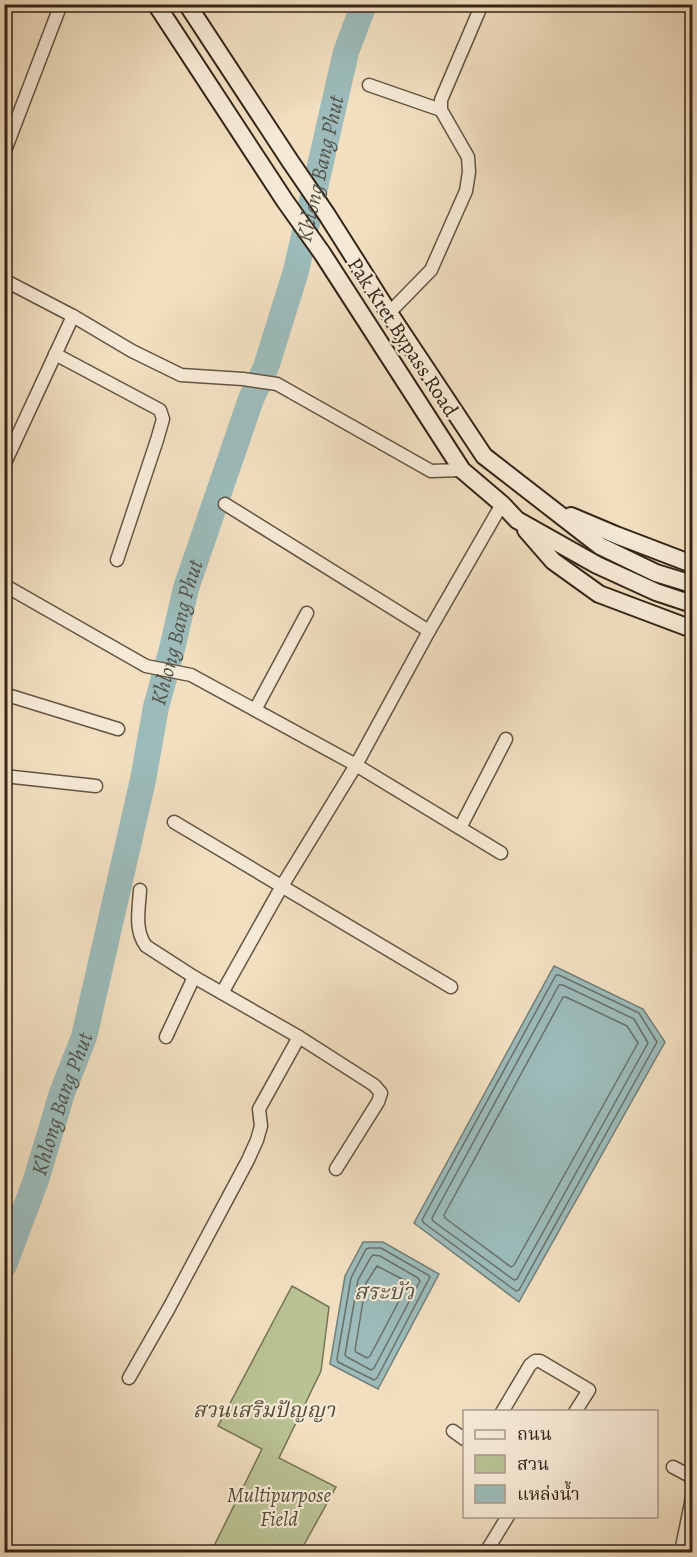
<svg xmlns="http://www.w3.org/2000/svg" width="697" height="1557" font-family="Alegreya,'Noto Serif Thai',serif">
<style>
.green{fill:#b9c293;stroke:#767455;stroke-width:1.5}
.water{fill:#9cbbba;stroke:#727f79;stroke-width:1.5}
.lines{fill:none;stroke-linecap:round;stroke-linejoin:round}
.shore{stroke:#687068;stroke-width:1.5}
.river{stroke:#9cbbba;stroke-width:26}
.street-casing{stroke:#635441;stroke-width:15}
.secondary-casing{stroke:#342517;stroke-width:20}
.street{stroke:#f6ead6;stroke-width:12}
.secondary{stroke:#f6ead6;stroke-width:16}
.labels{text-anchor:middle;stroke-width:4.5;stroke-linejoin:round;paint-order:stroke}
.street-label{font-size:21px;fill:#342517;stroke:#f6ead6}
.park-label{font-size:21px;font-style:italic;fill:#554c36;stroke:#f6ead6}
.water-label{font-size:22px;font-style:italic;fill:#535248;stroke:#f6ead6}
</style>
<rect width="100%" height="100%" fill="#f1dfc0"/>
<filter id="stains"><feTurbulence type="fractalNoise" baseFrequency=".00333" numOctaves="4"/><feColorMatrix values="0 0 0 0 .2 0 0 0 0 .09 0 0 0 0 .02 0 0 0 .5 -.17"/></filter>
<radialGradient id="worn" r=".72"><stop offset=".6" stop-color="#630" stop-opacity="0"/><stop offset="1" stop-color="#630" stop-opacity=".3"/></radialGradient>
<path class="green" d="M 292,1286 L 329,1307 L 321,1371 L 279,1458 L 336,1487 L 300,1552 L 211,1552 L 262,1449 L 218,1426 Z"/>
<g class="water">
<path d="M 554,966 L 643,1009 L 665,1042 L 519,1302 L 414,1223 Z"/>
<path d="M 363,1242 L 383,1242 L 439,1274 L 378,1389 L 330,1364 L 345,1276 Z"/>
</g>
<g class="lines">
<g class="shore">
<path d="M 556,975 L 559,975 L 639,1013 L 657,1042 L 519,1290 L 516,1291 L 424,1223 L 422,1220 Z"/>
<path d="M 559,985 L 563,985 L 634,1019 L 648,1043 L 517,1279 L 514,1280 L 433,1221 L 432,1218 Z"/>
<path d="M 563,997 L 566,997 L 627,1026 L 638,1043 L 514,1265 L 511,1267 L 445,1218 L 444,1215 Z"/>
<path d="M 369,1248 L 381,1248 L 428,1275 L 430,1277 L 377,1378 L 374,1380 L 338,1362 L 337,1359 L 351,1278 L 366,1249 Z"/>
<path d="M 373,1255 L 380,1256 L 418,1278 L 420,1281 L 374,1368 L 371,1370 L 347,1357 L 345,1355 L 358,1280 L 371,1257 Z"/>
<path d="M 377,1266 L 406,1281 L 408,1284 L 370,1356 L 367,1358 L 356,1352 L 355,1350 L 366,1283 Z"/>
</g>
<path class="river" id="s1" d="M 4,1265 L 36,1180 L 62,1093 L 84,1037 L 143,780 L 156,707 L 172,649 L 186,588 L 251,399 L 266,367 L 296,271 L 346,52 L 364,4"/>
<g class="street-casing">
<g id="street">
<path d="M 369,85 L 441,110"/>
<path d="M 4,153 L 61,4"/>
<path d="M 4,280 L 73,316 L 132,351 L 181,375 L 243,379 L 277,384 L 431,471 L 462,470"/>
<path d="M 389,313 L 431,270 L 466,191 L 469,172 L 468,157 L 441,110 L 441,100 L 482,4"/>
<path d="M 55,354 L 160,410 L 163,419 L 157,440 L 117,560"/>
<path d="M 4,465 L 73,316"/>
<path d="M 225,504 L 429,631"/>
<path d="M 4,585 L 146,666 L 191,675 L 356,765 L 501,853"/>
<path d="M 4,694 L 118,729"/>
<path d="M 255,710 L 307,613"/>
<path d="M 4,776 L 96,786"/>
<path d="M 174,822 L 451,987"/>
<path d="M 460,828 L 506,739"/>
<path d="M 140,890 C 139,909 134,930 146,946 L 194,977 L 299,1037 L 374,1085 L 381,1093 L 378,1102 L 336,1169"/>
<path d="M 222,993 L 282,886 L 356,765 L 429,631 L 502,504"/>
<path d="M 166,1037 L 194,977"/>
<path d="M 129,1378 L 169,1308 L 248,1160 L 257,1140 L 261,1126 L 259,1109 L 299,1037"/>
<path d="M 502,1412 L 530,1365 L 535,1361 L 540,1361 L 589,1390 L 575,1412"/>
<path d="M 453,1431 L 464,1439"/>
<path d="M 673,1467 L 692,1477"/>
<path d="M 486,1552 L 508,1516"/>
<path d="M 681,1552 L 692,1498"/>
</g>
</g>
<g class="secondary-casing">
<g id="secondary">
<path d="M 156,4 L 285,201 L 322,253 L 462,470 L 502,504 L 517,520 L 597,565 L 656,592 L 692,604"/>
<path d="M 187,4 L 290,161 L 327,215 L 389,313 L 484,456 L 600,546 L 656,573 L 692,584"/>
<path d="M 571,516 L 616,535 L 692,564"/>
<path d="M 526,530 L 553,561 L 599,594 L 692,629"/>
</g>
</g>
<use href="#street" class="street"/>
<use href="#secondary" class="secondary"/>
</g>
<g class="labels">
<g class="street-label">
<text transform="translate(403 337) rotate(57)" y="7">Pak Kret Bypass Road</text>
</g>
<g class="park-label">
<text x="264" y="1417">สวนเสริมปัญญา</text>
<text x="279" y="1502">Multipurpose<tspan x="279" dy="24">Field</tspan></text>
</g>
<g class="water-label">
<text dy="8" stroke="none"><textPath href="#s1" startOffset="1143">Khlong Bang Phut</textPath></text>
<text dy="8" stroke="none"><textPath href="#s1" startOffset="657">Khlong Bang Phut</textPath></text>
<text dy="8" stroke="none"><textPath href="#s1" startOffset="171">Khlong Bang Phut</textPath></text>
<text x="384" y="1299">สระบัว</text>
</g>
</g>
<rect width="697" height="1557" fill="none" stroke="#f1dfc0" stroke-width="24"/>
<rect x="6" y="6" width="685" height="1545" fill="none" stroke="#342517" stroke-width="3"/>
<rect x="12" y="12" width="673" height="1533" fill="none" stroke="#342517" stroke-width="1.5"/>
<rect x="463" y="1410" width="195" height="108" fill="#f6ead6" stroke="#a89b8a" stroke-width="1.5"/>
<rect x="475" y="1430" width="30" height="9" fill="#f6ead6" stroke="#a89b8a" stroke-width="1.5"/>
<text x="517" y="1440" font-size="18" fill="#342517">ถนน</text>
<rect x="475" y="1455" width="30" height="18" fill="#b9c293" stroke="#a89b8a" stroke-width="1.5"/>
<text x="517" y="1470" font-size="18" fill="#342517">สวน</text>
<rect x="475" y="1485" width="30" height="18" fill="#9cbbba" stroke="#a89b8a" stroke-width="1.5"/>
<text x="517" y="1500" font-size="18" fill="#342517">แหล่งน้ำ</text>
<rect width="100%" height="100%" filter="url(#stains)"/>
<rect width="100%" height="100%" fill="url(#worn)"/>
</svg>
